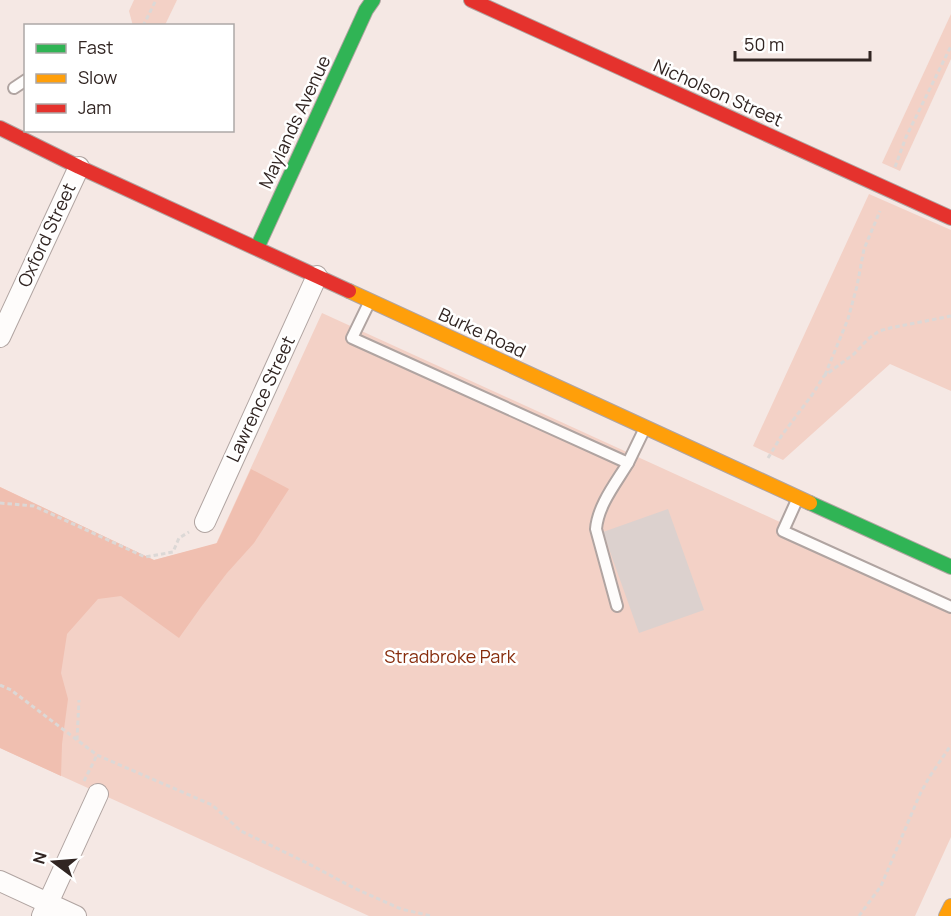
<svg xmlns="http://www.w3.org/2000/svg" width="951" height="916" font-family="Manrope,sans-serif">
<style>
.green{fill:#f3d1c6}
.forest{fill:#f0bfb0}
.building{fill:#dcd1ce}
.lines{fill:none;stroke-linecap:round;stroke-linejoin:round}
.lane-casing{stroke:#b0a4a1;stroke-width:14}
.street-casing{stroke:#b0a4a1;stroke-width:22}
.fast-casing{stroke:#b0a4a1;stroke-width:16}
.slow-casing{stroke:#b0a4a1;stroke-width:16}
.jam-casing{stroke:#b0a4a1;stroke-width:16}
.path{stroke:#dcd8d6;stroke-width:3;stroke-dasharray:4.5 3;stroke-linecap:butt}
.lane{stroke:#fefcfb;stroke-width:10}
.street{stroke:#fefcfb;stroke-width:20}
.fast{stroke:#30b455;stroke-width:14}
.slow{stroke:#ff9f0a;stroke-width:14}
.jam{stroke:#e5322d;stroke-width:14}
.labels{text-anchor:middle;stroke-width:5;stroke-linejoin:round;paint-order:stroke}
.street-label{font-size:18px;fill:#312522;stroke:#fff}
.park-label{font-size:18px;fill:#872d0d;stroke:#fff}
</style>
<rect width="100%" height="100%" fill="#f5e8e4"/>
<g class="green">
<path d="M 134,0 L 177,0 L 165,25 L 133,26 L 129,11 Z"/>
<path d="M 951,14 L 951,59 L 900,171 L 882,163 Z"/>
<path d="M 869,194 L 951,230 L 951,391 L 890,364 L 783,460 L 753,446 Z"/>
<path d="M 322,313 L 767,516 L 951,602 L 951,837 L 915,916 L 369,916 L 0,748 L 0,487 L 154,560 L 216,544 Z"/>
</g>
<path class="forest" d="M 251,469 L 289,489 L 254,543 L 227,573 L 201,607 L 179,638 L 121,596 L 98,599 L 67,634 L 61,673 L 68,699 L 62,744 L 61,776 L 0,748 L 0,487 L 154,560 L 217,543 Z"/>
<path class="building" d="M 668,509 L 704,610 L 639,633 L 603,532 Z"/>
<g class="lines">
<g class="lane-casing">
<g id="lane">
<path d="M 14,88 L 26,80"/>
<path d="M 369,303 L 352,338 L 628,463 L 644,430"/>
<path d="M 797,500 L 783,531 L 951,607"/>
<path d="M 617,606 L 596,529 C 598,505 616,483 628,463"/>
</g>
</g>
<g class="street-casing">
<g id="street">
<path d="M 0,337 L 79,167"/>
<path d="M 205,522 L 317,276"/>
<path d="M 0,881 L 76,916"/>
<path d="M 42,916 L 98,794"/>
</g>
</g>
<g class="fast-casing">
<g id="fast">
<path d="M 257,248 L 366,10 L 373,0"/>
<path d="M 810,503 L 951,567"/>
</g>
</g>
<g class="slow-casing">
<g id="slow">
<path d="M 349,291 L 810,503"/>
<path d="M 946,916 L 951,906"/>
</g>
</g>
<g class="jam-casing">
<g id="jam">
<path d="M 471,0 L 951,218"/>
<path d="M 0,128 L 79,167 L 349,291"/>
</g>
</g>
<g class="path">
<path d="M 143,26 L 156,0"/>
<path d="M 895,167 L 906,137 L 951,46"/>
<path d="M 825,375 L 848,319 L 857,286 L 864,249 L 880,211"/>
<path d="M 768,458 L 782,435 L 812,395 L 824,376 L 854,354 L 868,339 L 879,331 L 890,328 L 951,316"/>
<path d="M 0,503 L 34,506 L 145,557 L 173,552 L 179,538 L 189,532"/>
<path d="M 0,685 L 11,690 L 97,755 L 212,805 L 241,831 L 309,864 L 354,888 L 401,909 L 431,916"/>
<path d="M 77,740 L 79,700"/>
<path d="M 84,781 L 97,755"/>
<path d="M 859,916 L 881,886 L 920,794 L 930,776 L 951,745"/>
</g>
<use href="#lane" class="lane"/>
<use href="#street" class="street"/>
<use href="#fast" class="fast"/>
<use href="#slow" class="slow"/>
<use href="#jam" class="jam"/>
</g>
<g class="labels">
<g class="street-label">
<text transform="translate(718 93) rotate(24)" y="6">Nicholson Street</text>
<text transform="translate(295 122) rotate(-65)" y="6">Maylands Avenue</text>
<text transform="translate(47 235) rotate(-65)" y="6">Oxford Street</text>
<text transform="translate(482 333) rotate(25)" y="6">Burke Road</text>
<text transform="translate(261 399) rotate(-65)" y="6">Lawrence Street</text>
</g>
<g class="park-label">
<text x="450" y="663">Stradbroke Park</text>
</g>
</g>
<rect x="24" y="24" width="210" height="108" fill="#ffffff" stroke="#ada8a7" stroke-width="1.5"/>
<rect x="36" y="44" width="30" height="9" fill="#30b455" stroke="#ada8a7" stroke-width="1.5"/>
<text x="78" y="54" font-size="18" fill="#312522">Fast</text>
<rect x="36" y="74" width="30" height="9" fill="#ff9f0a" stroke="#ada8a7" stroke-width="1.5"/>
<text x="78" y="84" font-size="18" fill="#312522">Slow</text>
<rect x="36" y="104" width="30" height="9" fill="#e5322d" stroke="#ada8a7" stroke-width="1.5"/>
<text x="78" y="114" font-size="18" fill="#312522">Jam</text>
<g transform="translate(54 862) rotate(286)" stroke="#ffffff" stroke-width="4.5" paint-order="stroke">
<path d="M0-4.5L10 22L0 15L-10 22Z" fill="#312522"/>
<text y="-9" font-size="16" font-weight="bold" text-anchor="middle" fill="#312522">N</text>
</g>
<path d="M735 51v9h135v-9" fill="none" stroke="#312522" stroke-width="3"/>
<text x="744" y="51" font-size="18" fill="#312522" stroke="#ffffff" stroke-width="4.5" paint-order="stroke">50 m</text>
</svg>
